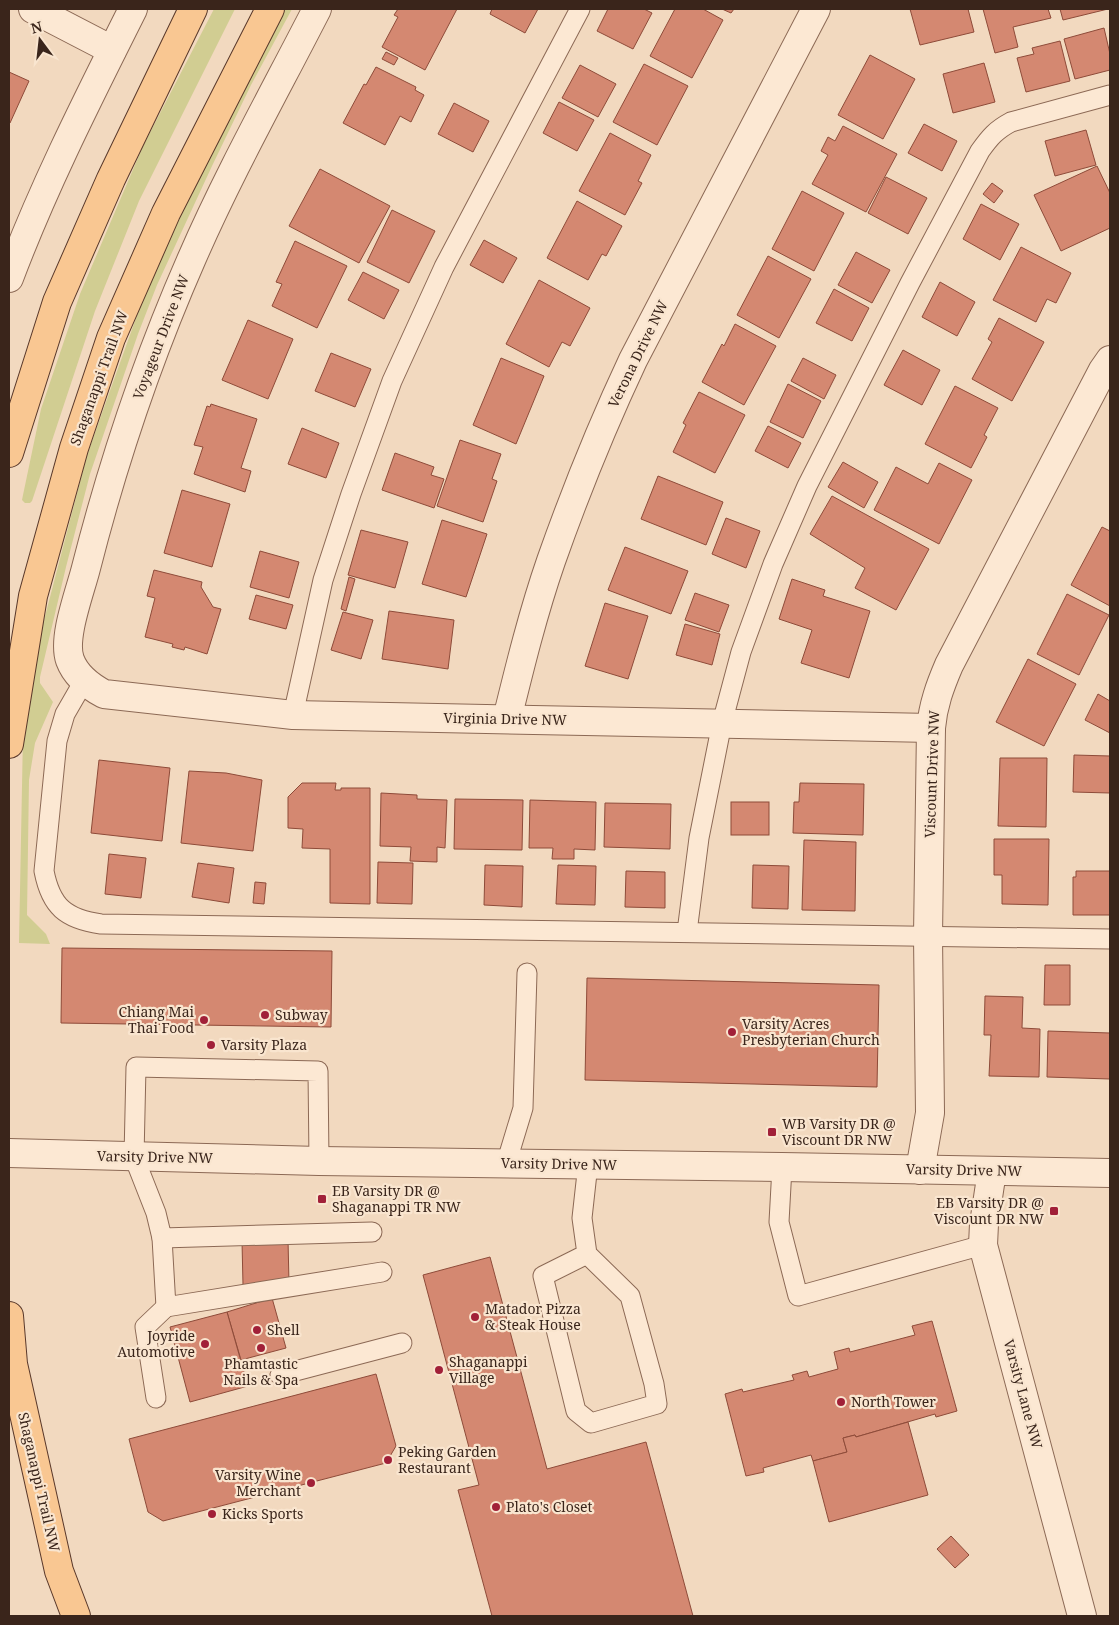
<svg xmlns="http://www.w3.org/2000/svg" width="1119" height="1625" font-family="'Noto Serif',serif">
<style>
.green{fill:#d1cd92}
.building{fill:#d48871;stroke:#8e4b39}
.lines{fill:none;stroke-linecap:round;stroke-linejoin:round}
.lane-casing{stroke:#8c6955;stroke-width:21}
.street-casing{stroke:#8c6955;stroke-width:30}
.primary-casing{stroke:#59382a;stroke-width:30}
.lane{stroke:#fce8d3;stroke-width:19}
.street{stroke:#fce8d3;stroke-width:28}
.primary{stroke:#f9c792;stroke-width:28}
.poi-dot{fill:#a12038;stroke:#f9e5cf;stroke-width:2}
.labels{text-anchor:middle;stroke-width:4.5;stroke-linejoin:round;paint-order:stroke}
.street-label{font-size:14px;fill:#3a251b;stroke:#f9e5cf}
.poi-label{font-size:14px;fill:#3a251b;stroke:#f9e5cf;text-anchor:start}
</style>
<rect width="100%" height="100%" fill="#f2d9bf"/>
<g class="green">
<path d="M 214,9 L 235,9 L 139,201 L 95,311 L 32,501 L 30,503 L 25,503 L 22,500 L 23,495 L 41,409 L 80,294 L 143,146 Z"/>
<path d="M 282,9 L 292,9 L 251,85 L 212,166 L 157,285 L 138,334 L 90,474 L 66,567 L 40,677 L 40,683 L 53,702 L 35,743 L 29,780 L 27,915 L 46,934 L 50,944 L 19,943 L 23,734 L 36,651 L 87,455 L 150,279 L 208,153 Z"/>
</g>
<g class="building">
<path d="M 398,9 L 457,9 L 425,70 L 382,47 L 398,17 L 394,15 Z"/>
<path d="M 492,9 L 538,9 L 525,33 L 490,14 Z"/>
<path d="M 608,9 L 644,9 L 652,13 L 633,49 L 597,31 Z"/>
<path d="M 675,9 L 703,9 L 723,20 L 692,78 L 650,56 Z"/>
<path d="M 722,9 L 734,9 L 731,13 Z"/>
<path d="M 910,9 L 968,9 L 974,32 L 920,45 Z"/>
<path d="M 983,9 L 1048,9 L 1051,18 L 1013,27 L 1018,47 L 995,53 Z"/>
<path d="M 1060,9 L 1108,9 L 1063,20 Z"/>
<path d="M 1104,28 L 1110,54 L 1110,70 L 1075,79 L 1064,39 Z"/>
<path d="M 1060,41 L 1070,81 L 1026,92 L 1017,58 L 1034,54 L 1032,48 Z"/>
<path d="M 386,52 L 398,58 L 394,65 L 382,59 Z"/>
<path d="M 870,55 L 915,79 L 883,139 L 838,115 Z"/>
<path d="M 984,63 L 995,102 L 953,113 L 943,74 Z"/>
<path d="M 644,64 L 688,86 L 657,145 L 613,122 Z"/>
<path d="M 580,65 L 616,84 L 598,117 L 562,98 Z"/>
<path d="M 376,67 L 416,87 L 415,90 L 424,95 L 411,122 L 400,116 L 385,145 L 343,123 L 364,84 L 366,85 Z"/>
<path d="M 9,72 L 29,81 L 10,123 L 9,123 Z"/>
<path d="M 559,102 L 594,120 L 577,151 L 543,133 Z"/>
<path d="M 454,103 L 489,121 L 473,152 L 438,134 Z"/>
<path d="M 924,124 L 957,141 L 942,171 L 908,153 Z"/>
<path d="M 843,126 L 897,154 L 866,212 L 812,184 L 828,155 L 821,151 L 828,137 L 835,141 Z"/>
<path d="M 1086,130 L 1096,165 L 1055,176 L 1045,141 Z"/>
<path d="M 610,133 L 651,155 L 638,181 L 642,183 L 625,215 L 579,191 Z"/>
<path d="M 1097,166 L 1110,193 L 1110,228 L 1061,251 L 1034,195 Z"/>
<path d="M 320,169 L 390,206 L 359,263 L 289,226 Z"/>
<path d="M 886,177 L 927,198 L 908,234 L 868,213 Z"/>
<path d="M 992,183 L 1003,191 L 994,203 L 983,194 Z"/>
<path d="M 802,191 L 844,213 L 814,271 L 772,249 Z"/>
<path d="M 577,201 L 622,226 L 606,256 L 602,254 L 588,280 L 547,258 Z"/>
<path d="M 981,204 L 1019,224 L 1000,260 L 963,239 Z"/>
<path d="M 392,210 L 435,231 L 409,283 L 367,262 Z"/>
<path d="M 484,240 L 517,258 L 503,283 L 470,265 Z"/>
<path d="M 295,241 L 347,266 L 317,328 L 272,306 L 282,284 L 276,282 Z"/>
<path d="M 1021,247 L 1071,273 L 1056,303 L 1047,299 L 1036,322 L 993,300 Z"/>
<path d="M 856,252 L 890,270 L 872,303 L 838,285 Z"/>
<path d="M 768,256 L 811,279 L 779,338 L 737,315 Z"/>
<path d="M 363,272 L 399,290 L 384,319 L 348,300 Z"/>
<path d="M 539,280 L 590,308 L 570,346 L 562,342 L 549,367 L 506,344 Z"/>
<path d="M 940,282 L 975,302 L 957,336 L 922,317 Z"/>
<path d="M 834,289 L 869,308 L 852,341 L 816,323 Z"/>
<path d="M 999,318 L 1044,342 L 1012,401 L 972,379 L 992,342 L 988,339 Z"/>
<path d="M 248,320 L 293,339 L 268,399 L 222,380 Z"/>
<path d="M 735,324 L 776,346 L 744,405 L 702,382 L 722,344 L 724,346 Z"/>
<path d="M 903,350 L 940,370 L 922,405 L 884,385 Z"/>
<path d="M 331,353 L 371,369 L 355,407 L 315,391 Z"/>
<path d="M 501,358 L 544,376 L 516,444 L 473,425 Z"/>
<path d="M 803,358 L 836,375 L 824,399 L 791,381 Z"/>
<path d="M 788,384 L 821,401 L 803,438 L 770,422 Z"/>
<path d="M 955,386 L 998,408 L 984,435 L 987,437 L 971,468 L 925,444 Z"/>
<path d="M 699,392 L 745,415 L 715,473 L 673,452 L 686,425 L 683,423 Z"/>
<path d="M 211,404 L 257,419 L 241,468 L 251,471 L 245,492 L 194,474 L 203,447 L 194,445 L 207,406 L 210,407 Z"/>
<path d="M 768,426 L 801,443 L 788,468 L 755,451 Z"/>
<path d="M 302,428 L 339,443 L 326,478 L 288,464 Z"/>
<path d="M 460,440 L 501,454 L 492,479 L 497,481 L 483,522 L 437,506 Z"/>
<path d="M 395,453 L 434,467 L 431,475 L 444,479 L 434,508 L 382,490 Z"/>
<path d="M 843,462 L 878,482 L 864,508 L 828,487 Z"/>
<path d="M 939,463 L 972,480 L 939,544 L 874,510 L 896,467 L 928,484 Z"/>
<path d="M 658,476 L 723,502 L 706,545 L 641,519 Z"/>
<path d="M 182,490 L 230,504 L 212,567 L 164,553 Z"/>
<path d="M 832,496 L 929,549 L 896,610 L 855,588 L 865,568 L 810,534 Z"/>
<path d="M 726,518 L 760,531 L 746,568 L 712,554 Z"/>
<path d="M 442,520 L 487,534 L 466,597 L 422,584 Z"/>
<path d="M 1102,527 L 1110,531 L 1110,606 L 1071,585 Z"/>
<path d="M 361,530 L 408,542 L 395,588 L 348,575 Z"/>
<path d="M 625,547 L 688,571 L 671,614 L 608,590 Z"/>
<path d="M 260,551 L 299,562 L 289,598 L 250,587 Z"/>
<path d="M 154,570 L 202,582 L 201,587 L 213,607 L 221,609 L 207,654 L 185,647 L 184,650 L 172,647 L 173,644 L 145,637 L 155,598 L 147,596 Z"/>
<path d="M 349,577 L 355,579 L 346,611 L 341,609 Z"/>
<path d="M 792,579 L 825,590 L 823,596 L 870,611 L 849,678 L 801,663 L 812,630 L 779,619 Z"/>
<path d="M 695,593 L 729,605 L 719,632 L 685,620 Z"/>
<path d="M 1067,594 L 1109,615 L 1079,675 L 1037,654 Z"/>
<path d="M 256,595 L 293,605 L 286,629 L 249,619 Z"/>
<path d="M 605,603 L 648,616 L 628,679 L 585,666 Z"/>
<path d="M 389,611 L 454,620 L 448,669 L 382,659 Z"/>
<path d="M 343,612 L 373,620 L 361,659 L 331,650 Z"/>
<path d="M 685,624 L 720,634 L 712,665 L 676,655 Z"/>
<path d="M 1028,659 L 1076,684 L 1044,746 L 996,722 Z"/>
<path d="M 1098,694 L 1110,701 L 1110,733 L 1085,720 Z"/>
<path d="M 1074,755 L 1110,756 L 1110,793 L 1073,792 Z"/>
<path d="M 1000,758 L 1047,758 L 1046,827 L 998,826 Z"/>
<path d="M 99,760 L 170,768 L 162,841 L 91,833 Z"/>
<path d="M 189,771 L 226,773 L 262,780 L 253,851 L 181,843 Z"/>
<path d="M 302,783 L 336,783 L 335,790 L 341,790 L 341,788 L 370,788 L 370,904 L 330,903 L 330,849 L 302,848 L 303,829 L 288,828 L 288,797 Z"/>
<path d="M 800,783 L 864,784 L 863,835 L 793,833 L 794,802 L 799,802 Z"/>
<path d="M 381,793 L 417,795 L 417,799 L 447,800 L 445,848 L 437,847 L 437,862 L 410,861 L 411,847 L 380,846 Z"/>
<path d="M 455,799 L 523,800 L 522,850 L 454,849 Z"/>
<path d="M 530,800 L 596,802 L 595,850 L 574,849 L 574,859 L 552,859 L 553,848 L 529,848 Z"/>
<rect x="731" y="802" width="38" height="33"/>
<path d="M 605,803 L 671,804 L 670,849 L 604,847 Z"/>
<path d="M 994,839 L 1049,839 L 1048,905 L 1002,904 L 1002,875 L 994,875 Z"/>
<path d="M 804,840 L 856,842 L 855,911 L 802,910 Z"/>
<path d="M 109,854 L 146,858 L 141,898 L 105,894 Z"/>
<path d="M 378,862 L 413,863 L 412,904 L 377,903 Z"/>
<path d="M 198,863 L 234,868 L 229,903 L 192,897 Z"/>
<path d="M 485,865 L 523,866 L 522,907 L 484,905 Z"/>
<path d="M 558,865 L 596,866 L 595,905 L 556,904 Z"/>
<path d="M 753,865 L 789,866 L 788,909 L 752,908 Z"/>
<path d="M 626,871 L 665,872 L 665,908 L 625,907 Z"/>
<path d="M 1076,871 L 1110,871 L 1110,915 L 1073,915 L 1073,877 L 1076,877 Z"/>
<path d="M 255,882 L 266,883 L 264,904 L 253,903 Z"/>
<path d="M 62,948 L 332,951 L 331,1027 L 61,1023 Z"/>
<path d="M 1045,965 L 1070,965 L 1070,1005 L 1044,1005 Z"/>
<path d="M 587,978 L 879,985 L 877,1087 L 585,1080 Z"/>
<path d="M 985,996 L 1023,997 L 1022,1028 L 1040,1029 L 1039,1077 L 989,1076 L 991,1035 L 984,1035 Z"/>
<path d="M 1048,1031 L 1110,1033 L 1110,1079 L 1047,1077 Z"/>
<path d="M 288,1239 L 289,1284 L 243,1285 L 242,1241 Z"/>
<path d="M 490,1257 L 547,1469 L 646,1442 L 693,1616 L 492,1616 L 458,1490 L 479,1485 L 423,1275 Z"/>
<path d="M 272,1298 L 286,1348 L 241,1360 L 227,1312 Z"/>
<path d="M 227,1312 L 248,1386 L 190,1402 L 170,1327 Z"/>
<path d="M 932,1321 L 957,1411 L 936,1417 L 935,1414 L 856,1437 L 855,1435 L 843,1438 L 847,1452 L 813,1461 L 811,1455 L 763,1468 L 764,1472 L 746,1476 L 725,1394 L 742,1389 L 743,1392 L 794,1380 L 792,1375 L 807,1371 L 809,1377 L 838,1369 L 834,1352 L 849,1348 L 850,1352 L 915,1335 L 912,1326 Z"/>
<path d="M 376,1374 L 396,1446 L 386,1463 L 163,1521 L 148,1512 L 129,1439 Z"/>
<path d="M 908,1422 L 928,1495 L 829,1522 L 813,1461 L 847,1452 L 843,1438 L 855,1435 L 856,1437 Z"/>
<path d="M 951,1536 L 969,1555 L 955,1568 L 937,1549 Z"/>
</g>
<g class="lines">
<g class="lane-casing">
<g id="lane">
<path d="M 84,681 L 65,714 L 57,741 L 44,871 C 51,907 66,919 101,924 L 1110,939"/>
<path d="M 293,715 L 323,580 L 351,494 L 392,381 L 444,267 L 580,9"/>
<path d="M 687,932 L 699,838 L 722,723 L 741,652 L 773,564 L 807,486 L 910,283 L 980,151 C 990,137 996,130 1011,122 L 1110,95"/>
<path d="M 319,1161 L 318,1071 L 136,1067 L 134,1157 L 156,1213 L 162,1238 L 372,1232"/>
<path d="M 506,1164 L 523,1108 L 527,973"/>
<path d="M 782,1167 L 779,1222 L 798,1296 L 983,1245"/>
<path d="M 162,1238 L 166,1307 L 382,1272"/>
<path d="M 587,1254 L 543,1276 L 576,1411 L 591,1423 L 657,1404 L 654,1384 L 630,1296 L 587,1254 L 582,1218 L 588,1164"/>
<path d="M 280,1375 L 402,1343"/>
<path d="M 156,1398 L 145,1327 L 166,1307"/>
</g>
</g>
<g class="street-casing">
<g id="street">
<path d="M 33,9 L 112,50"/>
<path d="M 317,9 C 275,91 229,173 192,258 C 148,358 113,462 86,568 C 80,592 62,638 70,660 C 76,676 89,686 104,694 L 293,715 L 931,728"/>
<path d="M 9,278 C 44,185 89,97 133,9"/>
<path d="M 507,719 C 520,666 533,613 551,561 C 575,493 602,426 633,360 L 816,9"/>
<path d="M 9,1153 L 319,1161 L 782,1167 L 1110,1173"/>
<path d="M 920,1170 L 930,1113 L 928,936 L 931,728 C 933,705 940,686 949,665 L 1103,370 L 1110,360"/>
<path d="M 992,1171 L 984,1224 L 983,1245 L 1082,1616"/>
</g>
</g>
<g class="primary-casing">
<g id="primary">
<path d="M 9,453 L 57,302 L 111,179 L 193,9"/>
<path d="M 9,744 L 33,596 L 74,448 L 111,338 L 166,213 L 270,9"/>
<path d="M 9,1316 L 13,1364 L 59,1571 L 76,1616"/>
</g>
</g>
<use href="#lane" class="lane"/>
<use href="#street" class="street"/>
<use href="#primary" class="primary"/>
</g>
<g class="poi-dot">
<circle cx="265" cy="1015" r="5"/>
<circle cx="204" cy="1020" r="5"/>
<circle cx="732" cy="1032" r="5"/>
<circle cx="211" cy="1045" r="5"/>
<rect x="767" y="1127" width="10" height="10" rx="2.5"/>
<rect x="317" y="1194" width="10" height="10" rx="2.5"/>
<rect x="1049" y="1206" width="10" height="10" rx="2.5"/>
<circle cx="475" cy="1317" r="5"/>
<circle cx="257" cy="1330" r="5"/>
<circle cx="205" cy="1344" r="5"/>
<circle cx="261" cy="1348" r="5"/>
<circle cx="439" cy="1370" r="5"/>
<circle cx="841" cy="1402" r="5"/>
<circle cx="388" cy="1460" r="5"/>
<circle cx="311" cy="1483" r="5"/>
<circle cx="496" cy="1507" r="5"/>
<circle cx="212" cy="1514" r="5"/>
</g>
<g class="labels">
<g class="street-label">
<text transform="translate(161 337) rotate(-69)" y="5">Voyageur Drive NW</text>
<text transform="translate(638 354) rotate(-64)" y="5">Verona Drive NW</text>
<text transform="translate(99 378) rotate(-70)" y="5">Shaganappi Trail NW</text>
<text transform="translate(505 719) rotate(1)" y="5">Virginia Drive NW</text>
<text transform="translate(932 774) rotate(-88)" y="5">Viscount Drive NW</text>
<text transform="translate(155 1157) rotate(1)" y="5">Varsity Drive NW</text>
<text transform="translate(559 1164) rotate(1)" y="5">Varsity Drive NW</text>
<text transform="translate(964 1170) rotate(1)" y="5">Varsity Drive NW</text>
<text transform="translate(1023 1394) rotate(75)" y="5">Varsity Lane NW</text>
<text transform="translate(39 1482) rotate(77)" y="5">Shaganappi Trail NW</text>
</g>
<g class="poi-label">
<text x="194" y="1017" text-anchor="end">Chiang Mai<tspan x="194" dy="16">Thai Food</tspan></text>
<text x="275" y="1020">Subway</text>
<text x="742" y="1029">Varsity Acres<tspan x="742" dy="16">Presbyterian Church</tspan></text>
<text x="221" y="1050">Varsity Plaza</text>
<text x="782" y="1129">WB Varsity DR @<tspan x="782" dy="16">Viscount DR NW</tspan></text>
<text x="332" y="1196">EB Varsity DR @<tspan x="332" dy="16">Shaganappi TR NW</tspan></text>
<text x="1044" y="1208" text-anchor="end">EB Varsity DR @<tspan x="1044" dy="16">Viscount DR NW</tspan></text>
<text x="485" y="1314">Matador Pizza<tspan x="485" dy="16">&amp; Steak House</tspan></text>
<text x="267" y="1335">Shell</text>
<text x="195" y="1341" text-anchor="end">Joyride<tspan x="195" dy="16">Automotive</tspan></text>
<text x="449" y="1367">Shaganappi<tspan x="449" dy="16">Village</tspan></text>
<text x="261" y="1369" text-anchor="middle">Phamtastic<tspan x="261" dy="16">Nails &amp; Spa</tspan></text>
<text x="851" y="1407">North Tower</text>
<text x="398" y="1457">Peking Garden<tspan x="398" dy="16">Restaurant</tspan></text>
<text x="301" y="1480" text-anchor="end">Varsity Wine<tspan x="301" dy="16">Merchant</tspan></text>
<text x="506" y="1512">Plato's Closet</text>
<text x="222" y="1519">Kicks Sports</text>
</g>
</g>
<rect width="1119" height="1625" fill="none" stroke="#3a251b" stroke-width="20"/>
<g transform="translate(40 40) rotate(345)" stroke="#f9e5cf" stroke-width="4" paint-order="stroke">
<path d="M0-4L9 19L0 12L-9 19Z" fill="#3a251b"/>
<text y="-8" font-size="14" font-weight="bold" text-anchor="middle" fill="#3a251b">N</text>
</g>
</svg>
